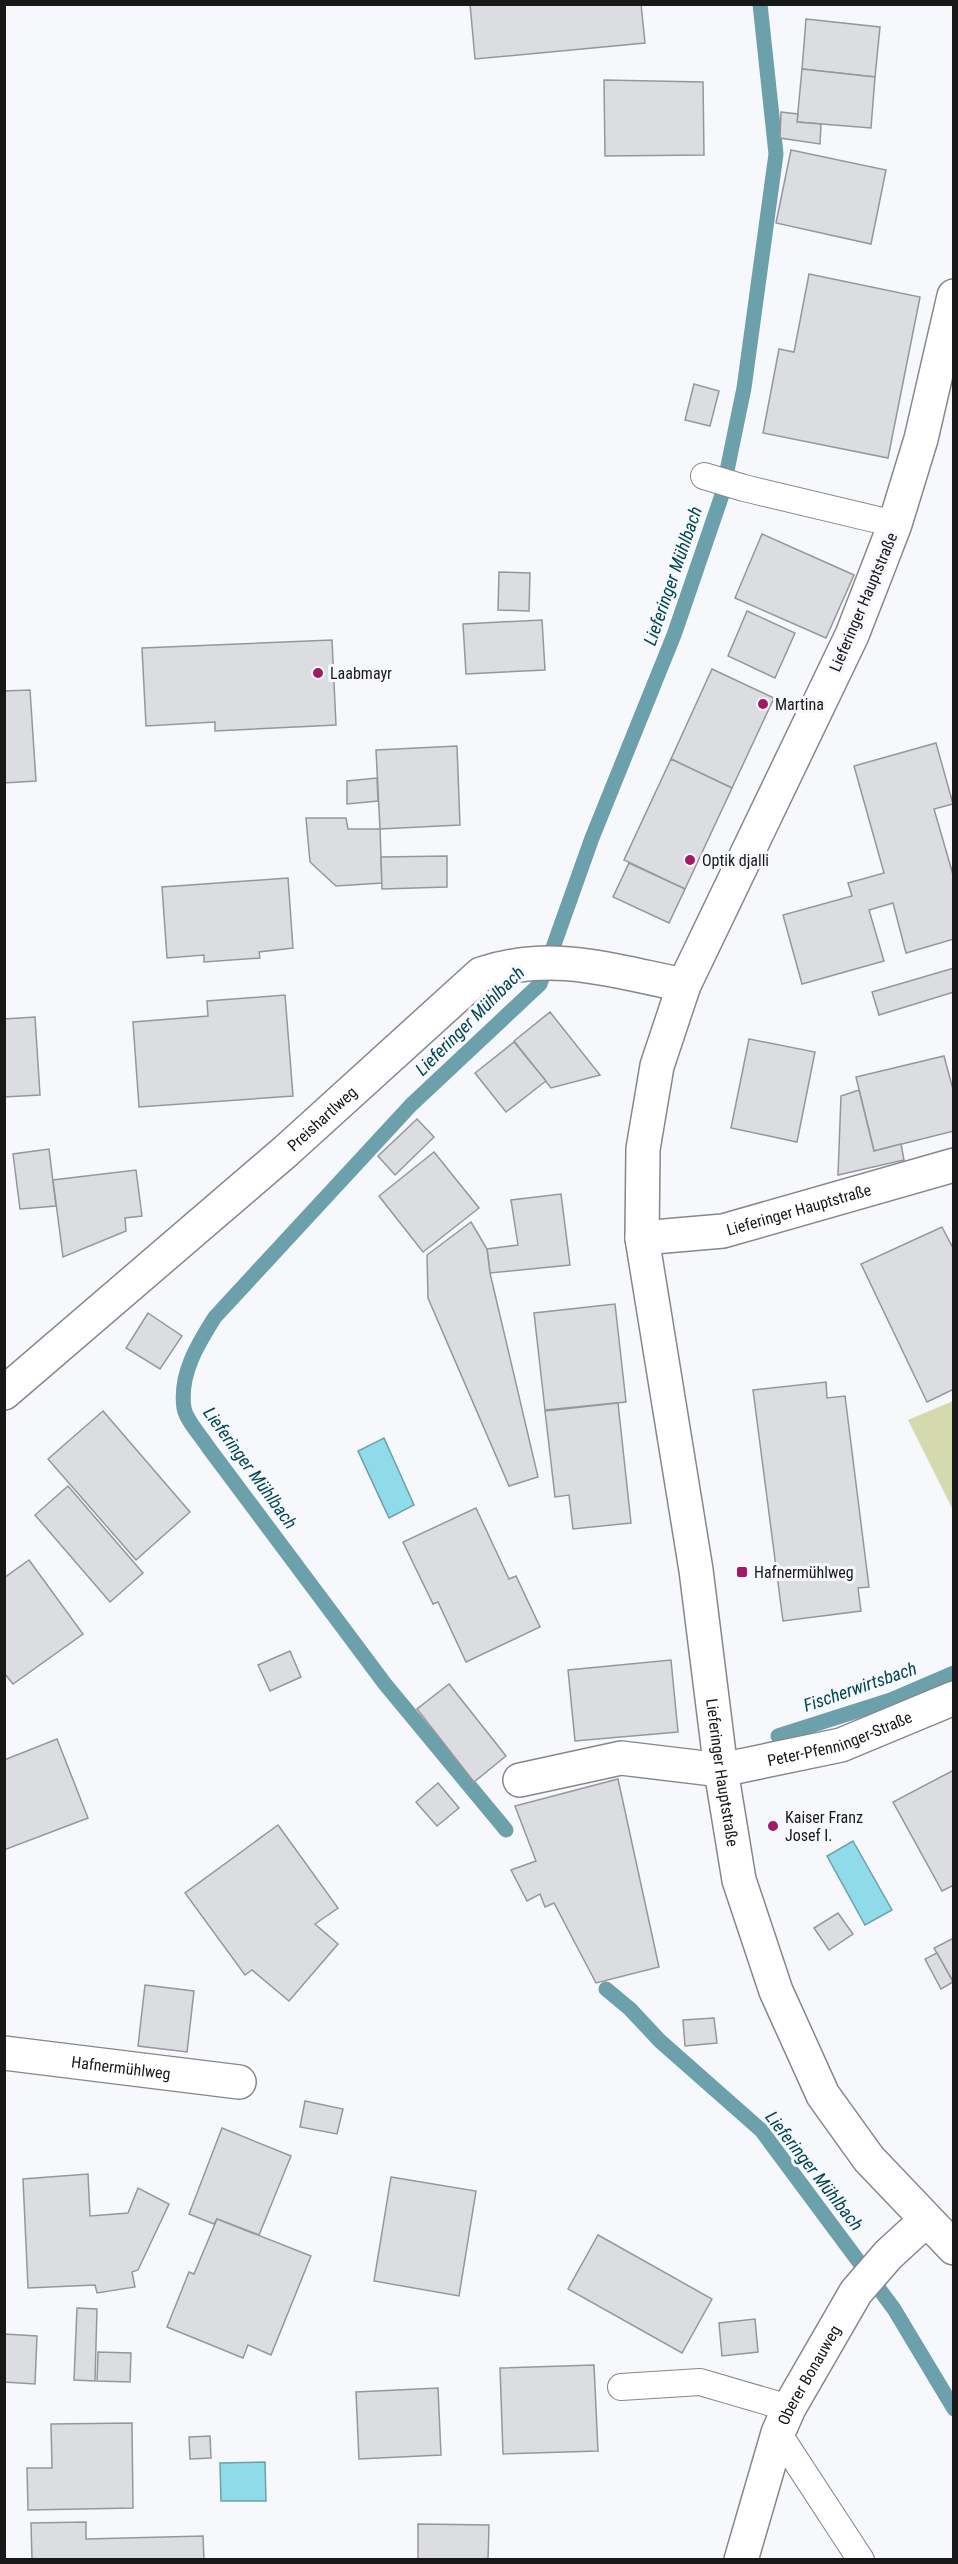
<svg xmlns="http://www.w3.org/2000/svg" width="958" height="2564" font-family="'Roboto Condensed',sans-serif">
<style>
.green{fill:#d5daae}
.water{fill:#90dbe9;stroke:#6ca0ab;stroke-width:1.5}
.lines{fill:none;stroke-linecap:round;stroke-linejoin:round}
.stream{stroke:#6ca0ab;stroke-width:15}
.building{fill:#dcdde0;stroke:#96979a;stroke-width:1.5}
.service-casing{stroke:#86878a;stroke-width:28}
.minor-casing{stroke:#86878a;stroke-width:36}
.service{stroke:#fff;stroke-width:26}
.minor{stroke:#fff;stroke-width:33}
.poi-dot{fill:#a21a66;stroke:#f7f8fb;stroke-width:2}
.labels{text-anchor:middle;stroke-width:6;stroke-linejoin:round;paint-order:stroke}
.street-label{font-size:16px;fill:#181819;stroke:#f7f8fb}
.poi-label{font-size:16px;fill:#181819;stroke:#f7f8fb;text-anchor:start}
.water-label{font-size:18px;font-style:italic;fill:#004752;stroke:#f7f8fb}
</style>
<rect width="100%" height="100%" fill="#f7f8fb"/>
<path class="green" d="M 953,1401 L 953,1510 L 908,1420 Z"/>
<g class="water">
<path d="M 384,1438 L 414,1505 L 389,1518 L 358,1451 Z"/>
<path d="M 853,1841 L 892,1910 L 865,1925 L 827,1856 Z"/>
<path d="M 265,2462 L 266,2501 L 221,2501 L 220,2463 Z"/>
</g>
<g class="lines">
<g class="stream">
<path d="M 778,1736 L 891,1700 L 954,1673"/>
<path d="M 506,1830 L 385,1684 L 208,1447 C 201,1436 186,1420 184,1408 C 179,1374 198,1344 215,1317 L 411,1105 L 540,984 L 592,838 L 674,635 L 722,495 L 744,388 L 776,154 L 760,4"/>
<path d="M 606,1989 L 630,2009 L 660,2041 L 761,2130 L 894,2309 L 954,2409"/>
</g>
</g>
<g class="building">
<path d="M 470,4 L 641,4 L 645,43 L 475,59 Z"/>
<path d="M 806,19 L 880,27 L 875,77 L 802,69 Z"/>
<path d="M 802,69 L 875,77 L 871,128 L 797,122 Z"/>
<path d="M 604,80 L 703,82 L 704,155 L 605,156 Z"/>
<path d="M 781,112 L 798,114 L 797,122 L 821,124 L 820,144 L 780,138 Z"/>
<path d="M 791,150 L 886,170 L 871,244 L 776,223 Z"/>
<path d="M 809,274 L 920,297 L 888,458 L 763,433 L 779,349 L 794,352 Z"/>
<path d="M 694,384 L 719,391 L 710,426 L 685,420 Z"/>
<path d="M 762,534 L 854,575 L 826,638 L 735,598 Z"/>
<path d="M 499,572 L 530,573 L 529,611 L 498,610 Z"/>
<path d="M 747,611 L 795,633 L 775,678 L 728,656 Z"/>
<path d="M 542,620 L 545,670 L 466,674 L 463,624 Z"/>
<path d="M 332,640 L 336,725 L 215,731 L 215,722 L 146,726 L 142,648 Z"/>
<path d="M 712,669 L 774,698 L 732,788 L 671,759 Z"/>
<path d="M 30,690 L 36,781 L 4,783 L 4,691 Z"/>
<path d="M 936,743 L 953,804 L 934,809 L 954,878 L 954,939 L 906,953 L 893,903 L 869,910 L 884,961 L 802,984 L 783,915 L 852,896 L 848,883 L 884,873 L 854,766 Z"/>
<path d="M 457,746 L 460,825 L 380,829 L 376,750 Z"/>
<path d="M 671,759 L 732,788 L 685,889 L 624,860 Z"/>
<path d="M 377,778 L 378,801 L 347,804 L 347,781 Z"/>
<path d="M 306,818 L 346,818 L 348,829 L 380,829 L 382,883 L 336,886 L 310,862 Z"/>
<path d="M 447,856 L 447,887 L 382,889 L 381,857 Z"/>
<path d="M 629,863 L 685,889 L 669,923 L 613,897 Z"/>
<path d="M 288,878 L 293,948 L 259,952 L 260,958 L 204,962 L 204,955 L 167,958 L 162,887 Z"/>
<path d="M 954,968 L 954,992 L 879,1015 L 872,992 Z"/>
<path d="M 285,995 L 293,1096 L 139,1107 L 133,1022 L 208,1016 L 207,1001 Z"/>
<path d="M 550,1012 L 600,1075 L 551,1088 L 514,1041 Z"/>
<path d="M 35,1017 L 40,1095 L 4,1097 L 4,1019 Z"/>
<path d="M 749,1039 L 815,1052 L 797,1142 L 731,1128 Z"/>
<path d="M 514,1042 L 546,1081 L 506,1112 L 475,1073 Z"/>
<path d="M 944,1056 L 954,1093 L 954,1131 L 874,1151 L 856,1077 Z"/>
<path d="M 859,1090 L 874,1151 L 901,1144 L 904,1160 L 838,1175 L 841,1096 Z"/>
<path d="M 417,1119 L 434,1137 L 395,1175 L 378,1156 Z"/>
<path d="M 49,1149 L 56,1206 L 20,1209 L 13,1154 Z"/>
<path d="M 434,1152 L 479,1208 L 423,1252 L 379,1196 Z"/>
<path d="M 136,1170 L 142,1216 L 125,1218 L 126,1231 L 63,1257 L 53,1180 Z"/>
<path d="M 561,1194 L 570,1265 L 490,1273 L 487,1249 L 518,1245 L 511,1200 Z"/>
<path d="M 471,1222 L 487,1249 L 490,1273 L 538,1477 L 509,1486 L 428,1298 L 427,1255 Z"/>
<path d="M 942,1227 L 954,1250 L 954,1389 L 927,1402 L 861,1264 Z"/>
<path d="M 615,1304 L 626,1402 L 545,1410 L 534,1313 Z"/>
<path d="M 148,1313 L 182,1336 L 160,1369 L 126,1348 Z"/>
<path d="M 826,1382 L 827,1398 L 845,1396 L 869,1587 L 858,1588 L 861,1611 L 783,1621 L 753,1390 Z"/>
<path d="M 618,1403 L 631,1523 L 573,1529 L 569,1495 L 555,1497 L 545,1411 Z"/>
<path d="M 103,1411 L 190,1512 L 136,1560 L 48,1459 Z"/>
<path d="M 68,1486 L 143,1573 L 110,1602 L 35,1515 Z"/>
<path d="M 476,1508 L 509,1579 L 516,1576 L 540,1627 L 466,1662 L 438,1602 L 433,1604 L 403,1542 Z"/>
<path d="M 29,1560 L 83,1634 L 13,1684 L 4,1673 L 4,1578 Z"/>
<path d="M 290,1651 L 301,1677 L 270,1691 L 258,1665 Z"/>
<path d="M 671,1660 L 678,1732 L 575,1741 L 568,1670 Z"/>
<path d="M 449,1684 L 506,1756 L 474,1782 L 417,1709 Z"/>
<path d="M 57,1739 L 88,1818 L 4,1850 L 4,1760 Z"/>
<path d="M 954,1770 L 954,1885 L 942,1891 L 893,1802 Z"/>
<path d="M 618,1779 L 659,1967 L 596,1983 L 554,1903 L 545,1907 L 540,1894 L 527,1901 L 511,1870 L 536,1861 L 515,1806 Z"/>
<path d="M 438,1783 L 459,1808 L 437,1826 L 416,1802 Z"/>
<path d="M 278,1825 L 338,1908 L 315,1924 L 338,1944 L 289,2001 L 252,1970 L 245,1975 L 185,1893 Z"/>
<path d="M 838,1913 L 853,1934 L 829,1950 L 814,1928 Z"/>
<path d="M 954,1938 L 954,1983 L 934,1948 Z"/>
<path d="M 937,1953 L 953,1982 L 941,1989 L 925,1959 Z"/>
<path d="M 145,1985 L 194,1991 L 187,2052 L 138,2046 Z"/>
<path d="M 714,2018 L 717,2043 L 685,2046 L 683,2020 Z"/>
<path d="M 305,2101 L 343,2109 L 337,2134 L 300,2127 Z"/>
<path d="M 222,2128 L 291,2156 L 259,2235 L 217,2219 L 214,2224 L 189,2214 Z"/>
<path d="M 88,2174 L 90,2216 L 128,2213 L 138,2188 L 169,2204 L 138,2270 L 132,2272 L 135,2287 L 97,2293 L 95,2285 L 28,2288 L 23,2179 Z"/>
<path d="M 391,2177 L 476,2191 L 459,2296 L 374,2281 Z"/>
<path d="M 217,2219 L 311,2256 L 271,2355 L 248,2345 L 243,2358 L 167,2327 L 189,2272 L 194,2274 Z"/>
<path d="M 598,2235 L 712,2299 L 682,2353 L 568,2289 Z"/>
<path d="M 77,2308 L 97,2309 L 95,2381 L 74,2380 Z"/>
<path d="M 755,2319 L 758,2352 L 722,2356 L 719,2323 Z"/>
<path d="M 4,2334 L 37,2336 L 35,2384 L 4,2382 Z"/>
<path d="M 98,2352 L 131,2353 L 130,2382 L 97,2381 Z"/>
<path d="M 594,2365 L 598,2451 L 503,2454 L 500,2368 Z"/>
<path d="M 438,2388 L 441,2455 L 359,2459 L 356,2392 Z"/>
<path d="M 132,2423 L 133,2508 L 28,2510 L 27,2468 L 52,2468 L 51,2424 Z"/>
<path d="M 210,2436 L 211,2458 L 190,2459 L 189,2437 Z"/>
<path d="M 86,2522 L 86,2539 L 203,2536 L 204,2560 L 32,2560 L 31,2523 Z"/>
<path d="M 418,2524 L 489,2525 L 488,2560 L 418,2560 Z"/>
</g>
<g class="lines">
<g class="service-casing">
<g id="service">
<path d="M 704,476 L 744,488 L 895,524"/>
<path d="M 621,2387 L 700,2382 L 789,2408"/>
<path d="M 778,2433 L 861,2560"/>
</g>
</g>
<g class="minor-casing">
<g id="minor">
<path id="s1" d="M 954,296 L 921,439 L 895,524 L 880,563 L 852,635 L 684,985 L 657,1066 L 643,1149 L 642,1238 L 696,1570 L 721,1770 L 739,1880 L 776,1991 L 823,2095 L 869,2159 L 954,2248"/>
<path id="s2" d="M 642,1238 L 723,1231 L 954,1165"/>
<path id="s3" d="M 4,1393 L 286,1151 L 481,974 C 553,950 612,971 684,985"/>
<path id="s4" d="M 520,1780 L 621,1758 L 721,1770 L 841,1745 L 954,1698"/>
<path id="s5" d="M 4,2053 L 239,2082"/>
<path id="s6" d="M 741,2560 L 778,2433 L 789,2408 L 856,2292 L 888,2255 L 926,2220"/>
</g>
</g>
<use href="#service" class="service"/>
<use href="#minor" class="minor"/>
</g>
<g class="poi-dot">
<circle cx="318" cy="673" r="6"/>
<circle cx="763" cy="704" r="6"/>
<circle cx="690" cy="860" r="6"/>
<rect x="736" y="1566" width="12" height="12" rx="3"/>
<circle cx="773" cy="1826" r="6"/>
</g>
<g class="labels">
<g class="street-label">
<text transform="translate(863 602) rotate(-67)" y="6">Lieferinger Hauptstraße</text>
<text dy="6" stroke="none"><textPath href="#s3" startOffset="420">Preishartlweg</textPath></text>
<text dy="6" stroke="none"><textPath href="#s2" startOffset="160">Lieferinger Hauptstraße</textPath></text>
<text dy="6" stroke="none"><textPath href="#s4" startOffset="327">Peter-Pfenninger-Straße</textPath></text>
<text dy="6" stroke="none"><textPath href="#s1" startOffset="1542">Lieferinger Hauptstraße</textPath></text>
<text dy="6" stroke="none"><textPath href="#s5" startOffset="118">Hafnermühlweg</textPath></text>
<text dy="6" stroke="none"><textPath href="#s6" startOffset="198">Oberer Bonauweg</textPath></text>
</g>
<g class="poi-label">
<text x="330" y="679">Laabmayr</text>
<text x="775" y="710">Martina</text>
<text x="702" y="866">Optik djalli</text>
<text x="754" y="1578">Hafnermühlweg</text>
<text x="785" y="1823">Kaiser Franz<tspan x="785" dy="18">Josef I.</tspan></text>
</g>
<g class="water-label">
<text transform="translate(673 576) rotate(-71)" y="6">Lieferinger Mühlbach</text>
<text transform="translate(470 1021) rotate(-45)" y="6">Lieferinger Mühlbach</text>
<text transform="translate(250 1468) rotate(54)" y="6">Lieferinger Mühlbach</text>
<text transform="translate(860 1687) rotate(-19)" y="6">Fischerwirtsbach</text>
<text transform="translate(814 2171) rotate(52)" y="6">Lieferinger Mühlbach</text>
</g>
</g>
<rect width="958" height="2564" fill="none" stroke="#181819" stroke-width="12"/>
</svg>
